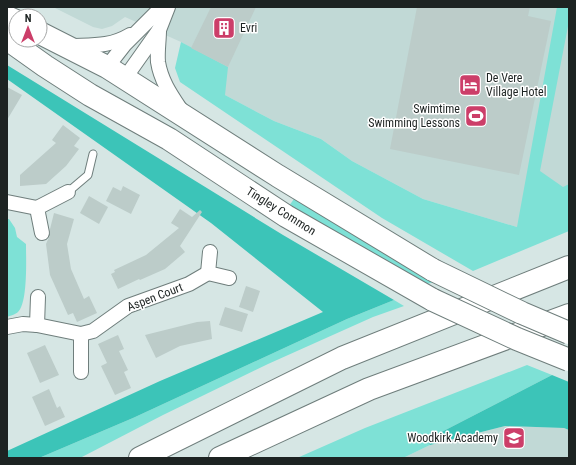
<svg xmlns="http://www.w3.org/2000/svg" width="576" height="465" font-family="'Roboto Condensed',sans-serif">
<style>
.built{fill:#c1d9d6}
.green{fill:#7ee1d6}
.forest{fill:#3cc4b8}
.building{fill:#bcccc9}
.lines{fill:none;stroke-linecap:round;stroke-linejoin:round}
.service-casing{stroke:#6f7e7c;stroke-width:9}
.minor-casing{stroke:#6f7e7c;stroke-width:16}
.primary-casing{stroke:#6f7e7c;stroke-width:24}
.motorway-casing{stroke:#6f7e7c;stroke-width:24}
.service{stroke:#fff;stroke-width:7}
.minor{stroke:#fff;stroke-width:14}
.primary{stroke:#fff;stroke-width:22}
.motorway{stroke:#fff;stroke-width:22}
.primary-bridge-casing{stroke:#6f7e7c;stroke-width:24;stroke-linecap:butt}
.primary-bridge{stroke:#fff;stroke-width:22}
.labels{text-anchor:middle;stroke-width:3;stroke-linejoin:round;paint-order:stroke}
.poi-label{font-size:12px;fill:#1d2322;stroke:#fff;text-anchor:start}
.street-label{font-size:12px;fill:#1d2322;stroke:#fff}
</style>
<rect width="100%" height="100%" fill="#d6e6e4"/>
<g class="built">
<path d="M 53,7 L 569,7 L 569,184 L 517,227 L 423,199 L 352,161 L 321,139 L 274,121 L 225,95 L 191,48 L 181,42 L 125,17 L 112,26 L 102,29 L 93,27 Z"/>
<path d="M 505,426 L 564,428 L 569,430 L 569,458 L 403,458 L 430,445 Z"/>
</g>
<g class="green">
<path d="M 557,7 L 569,7 L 569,21 L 540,171 L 563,187 L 569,184 L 569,231 L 473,271 L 382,218 L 180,82 L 175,68 L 181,42 L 228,67 L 225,95 L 274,121 L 321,139 L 352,161 L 423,199 L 517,227 Z"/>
<path d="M 296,196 L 437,281 L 424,285 L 289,206 Z"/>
<path d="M 7,219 L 9,219 L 15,228 L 17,237 L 26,244 C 26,258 28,303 18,312 C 16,314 10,316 7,317 Z"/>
<path d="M 394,300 L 404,306 L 373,317 L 268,364 L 163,415 L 80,458 L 39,458 L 133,418 L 347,319 Z"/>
<path d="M 527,365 L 552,375 L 426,440 L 430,445 L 403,458 L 297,458 L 365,428 Z"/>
</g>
<g class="forest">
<path d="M 7,65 L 283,235 L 394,300 L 347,319 L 133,418 L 39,458 L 7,458 L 7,451 L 160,381 L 323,312 L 211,223 L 7,79 Z"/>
<path d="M 552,375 L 569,382 L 569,430 L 564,428 L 505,426 L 430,445 L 426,440 Z"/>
</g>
<g class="building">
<path d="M 211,7 L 256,7 L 228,67 L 191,48 Z"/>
<path d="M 417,7 L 530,7 L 528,16 L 551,21 L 519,175 L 390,149 Z"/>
<path d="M 7,87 L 22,95 L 7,120 Z"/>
<path d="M 63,125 L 80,138 L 74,146 L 79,149 L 66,166 L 46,184 L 20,186 L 20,175 L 56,143 L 52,140 Z"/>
<path d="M 123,186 L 140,195 L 131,214 L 106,201 L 113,187 L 121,191 Z"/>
<path d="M 89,196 L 108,207 L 99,224 L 80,213 Z"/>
<path d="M 180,209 L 192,217 L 200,210 L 202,212 L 180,246 L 185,252 L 165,269 L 140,280 L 139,279 L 118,289 L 111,274 L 115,272 L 114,270 L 146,255 L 179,228 L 171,223 Z"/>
<path d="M 54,213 L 74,219 L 67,244 L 71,269 L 84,299 L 89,296 L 97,313 L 77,322 L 73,313 L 68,315 L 50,275 L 46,244 L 50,235 L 50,229 Z"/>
<path d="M 246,286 L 260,291 L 253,312 L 239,307 Z"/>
<path d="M 225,307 L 248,314 L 242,332 L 219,325 Z"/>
<path d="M 210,321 L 212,339 L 180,346 L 156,358 L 145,335 L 197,322 Z"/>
<path d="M 118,335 L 124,349 L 119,351 L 128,370 L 124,372 L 131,388 L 115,395 L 101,366 L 107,363 L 98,344 Z"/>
<path d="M 45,345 L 59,375 L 40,383 L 27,353 Z"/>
<path d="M 49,389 L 57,408 L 60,406 L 65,417 L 45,426 L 32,397 Z"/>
</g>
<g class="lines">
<g class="service-casing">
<path id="service" d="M 68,192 L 88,175 L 93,154"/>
</g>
<g class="minor-casing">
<g id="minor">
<path d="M 159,30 C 159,41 157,52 158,62 C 161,81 171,95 181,110"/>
<path d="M 70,46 C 92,45 110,47 130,35"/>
<path d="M 107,67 L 125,44 L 162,7"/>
<path d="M 125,78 L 159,30 L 168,7"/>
<path d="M 7,202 L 37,208"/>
<path d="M 42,233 L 37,208 L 68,192"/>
<path d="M 210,252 L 208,273 L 229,278"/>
<path d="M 37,325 L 38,297"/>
<path d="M 7,327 L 23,324 L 37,325 L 81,334 L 93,331 L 128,306 L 189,284 L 208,273"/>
<path d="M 81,334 L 81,372"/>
</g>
</g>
<g class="primary-casing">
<g id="primary">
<path d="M 7,17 L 16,21"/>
<path d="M 40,33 L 107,67 L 278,176 L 433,270"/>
<path d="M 7,39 L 45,66 L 90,95 L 169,139 L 286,216 L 433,300"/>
</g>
</g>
<g class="motorway-casing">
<g id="motorway">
<path d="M 140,458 L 342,358 L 569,267"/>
<path d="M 220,458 L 369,389 L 569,315"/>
</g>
</g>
<use href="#service" class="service"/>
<use href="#minor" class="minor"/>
<use href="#primary" class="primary"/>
<use href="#motorway" class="motorway"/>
<g class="primary-bridge-casing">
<g id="primary-bridge">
<path d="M 433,270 L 522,313 L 569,333"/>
<path d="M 433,300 L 517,339 L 569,360"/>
</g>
</g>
<use href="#primary-bridge" class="primary-bridge"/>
</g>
<defs>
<g id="building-square" transform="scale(1.15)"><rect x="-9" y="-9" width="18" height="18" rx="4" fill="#cc3e69" stroke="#fff"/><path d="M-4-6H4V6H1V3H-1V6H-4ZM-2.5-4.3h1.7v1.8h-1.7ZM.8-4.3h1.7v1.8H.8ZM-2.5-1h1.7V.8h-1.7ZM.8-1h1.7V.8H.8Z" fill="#fff"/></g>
<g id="hotel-square" transform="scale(1.15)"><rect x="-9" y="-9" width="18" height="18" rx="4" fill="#cc3e69" stroke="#fff"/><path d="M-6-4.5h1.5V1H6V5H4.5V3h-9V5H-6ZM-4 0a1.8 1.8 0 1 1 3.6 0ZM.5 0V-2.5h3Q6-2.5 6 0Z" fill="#fff"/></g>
<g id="stadium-square" transform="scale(1.15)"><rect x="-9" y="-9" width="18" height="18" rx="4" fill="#cc3e69" stroke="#fff"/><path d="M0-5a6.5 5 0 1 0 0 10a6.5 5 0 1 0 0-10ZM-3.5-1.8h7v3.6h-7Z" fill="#fff"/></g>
<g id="school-square" transform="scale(1.15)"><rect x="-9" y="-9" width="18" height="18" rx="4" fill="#cc3e69" stroke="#fff"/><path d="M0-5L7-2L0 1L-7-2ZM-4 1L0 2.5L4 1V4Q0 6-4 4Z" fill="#fff"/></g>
</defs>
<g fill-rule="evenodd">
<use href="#building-square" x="224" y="28"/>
<use href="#hotel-square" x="470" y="85"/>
<use href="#stadium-square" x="476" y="116"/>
<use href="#school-square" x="514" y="438"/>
</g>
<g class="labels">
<g class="poi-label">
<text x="240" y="32">Evri</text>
<text x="486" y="82">De Vere<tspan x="486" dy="14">Village Hotel</tspan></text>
<text x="460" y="113" text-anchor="end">Swimtime<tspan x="460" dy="14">Swimming Lessons</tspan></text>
<text x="498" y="442" text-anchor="end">Woodkirk Academy</text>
</g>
<g class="street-label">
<text transform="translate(281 211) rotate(32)" y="4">Tingley Common</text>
<text transform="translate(155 297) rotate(-21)" y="4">Aspen Court</text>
</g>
</g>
<rect width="576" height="465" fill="none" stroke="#1d2322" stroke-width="16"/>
<g transform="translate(28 28)"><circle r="19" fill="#ffffff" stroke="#a5a7a7"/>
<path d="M0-3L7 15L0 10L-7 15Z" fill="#cc3e69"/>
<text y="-6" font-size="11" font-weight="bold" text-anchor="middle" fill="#1d2322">N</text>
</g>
</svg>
